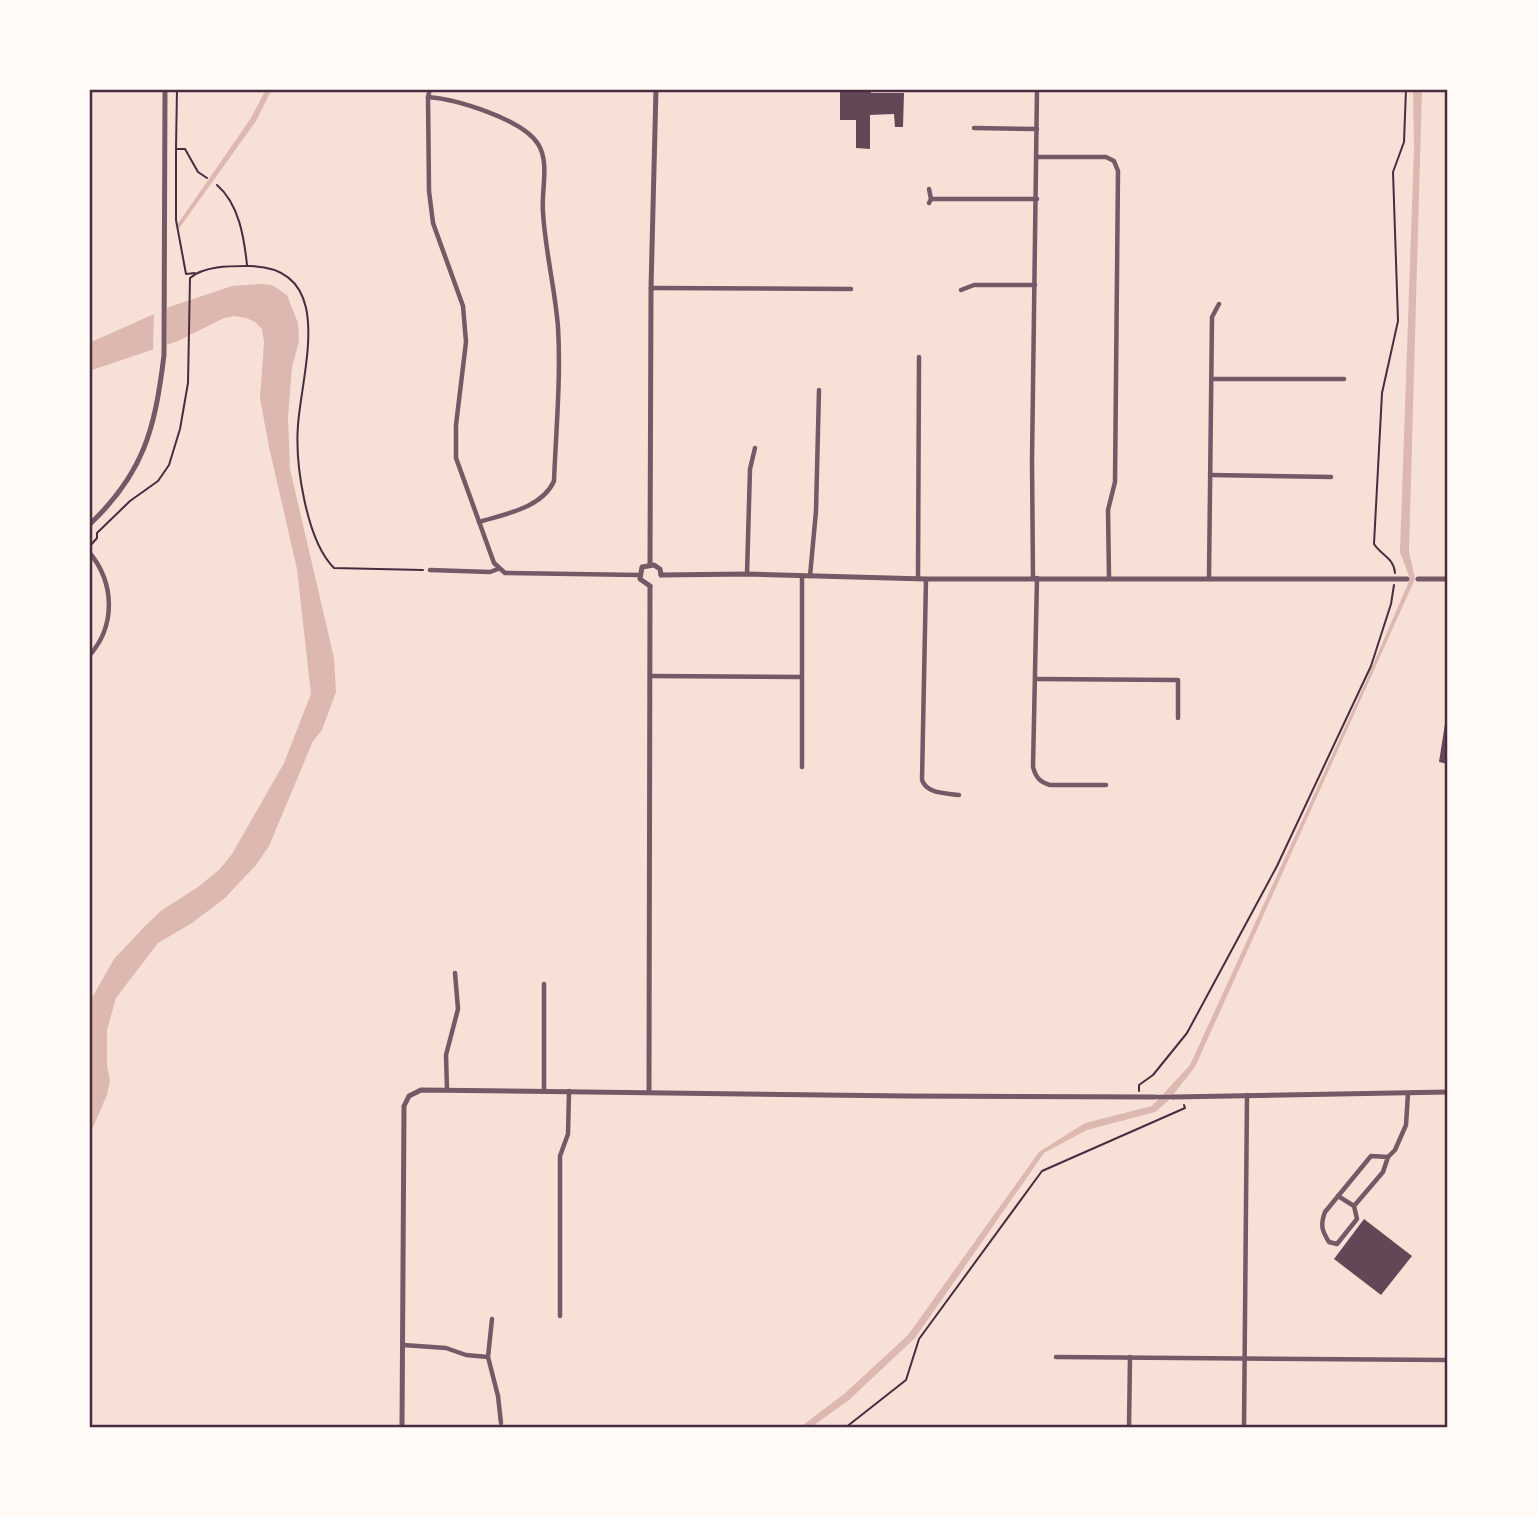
<svg xmlns="http://www.w3.org/2000/svg" width="1537" height="1517" font-family="'Crimson Pro',serif">
<style>
.water{fill:#dcb8b0}
.pier{fill:#f7e1d7}
.building{fill:#644757}
.lines{fill:none;stroke-linecap:round;stroke-linejoin:round}
.path{stroke:#4a2c40;stroke-width:2}
.minor{stroke:#755966;stroke-width:4.5}
.tertiary{stroke:#755966;stroke-width:5}
.neatline{fill:none;stroke:#4a2c40;stroke-width:2.5}
</style>
<rect width="100%" height="100%" fill="#f7e1d7"/>
<g class="water">
<path d="M 266,89 L 272,89 L 256,121 L 178,230 L 177,225 L 251,118 Z"/>
<path d="M 1413,89 L 1422,89 L 1409,551 L 1415,579 L 1195,1067 L 1168,1101 L 1155,1112 L 1087,1130 L 1044,1153 L 915,1338 L 849,1400 L 810,1428 L 799,1428 L 844,1394 L 908,1335 L 1039,1152 L 1085,1123 L 1152,1106 L 1190,1065 L 1366,681 L 1410,579 L 1400,552 L 1414,147 Z"/>
<path d="M 261,284 L 272,285 L 287,295 L 298,323 L 299,341 L 292,367 L 288,417 L 290,469 L 334,658 L 336,692 L 322,730 L 313,741 L 269,846 L 256,865 L 225,898 L 192,923 L 158,943 L 116,998 L 107,1030 L 107,1066 L 110,1080 L 107,1095 L 89,1136 L 89,1003 L 114,959 L 146,925 L 162,910 L 198,887 L 220,869 L 232,854 L 284,763 L 311,694 L 297,569 L 269,447 L 260,398 L 264,342 L 262,329 L 255,322 L 246,318 L 234,316 L 224,318 L 178,341 L 89,371 L 89,343 L 172,306 L 232,286 Z"/>
</g>
<path class="pier" d="M 167,304 L 167,348 L 153,352 L 154,309 Z"/>
<g class="building">
<path d="M 840,89 L 871,89 L 871,93 L 904,93 L 903,127 L 895,127 L 894,114 L 870,115 L 870,149 L 856,148 L 856,120 L 840,120 Z"/>
<path d="M 1446,717 L 1448,717 L 1448,764 L 1439,762 Z"/>
<path d="M 1364,1219 L 1412,1256 L 1381,1295 L 1334,1259 Z"/>
</g>
<g class="lines">
<g class="path">
<path d="M 176,148 L 177,89"/>
<path d="M 217,185 C 239,204 244,237 247,265"/>
<path d="M 195,273 L 186,274 L 176,220 L 176,149 L 185,149 L 198,172 L 207,178"/>
<path d="M 90,546 L 97,538 L 97,533 L 130,501 L 158,481 L 169,465 L 180,429 L 188,383 L 190,278 C 204,266 229,266 247,266 C 338,265 302,369 298,425 C 295,463 306,540 334,568 L 423,570"/>
<path d="M 1395,573 C 1394,558 1381,555 1374,544 L 1382,393 L 1398,321 L 1393,172 L 1404,142 L 1406,89"/>
<path d="M 1139,1091 L 1139,1085 L 1153,1075 L 1187,1033 L 1277,866 L 1371,666 L 1391,604 L 1394,585"/>
<path d="M 845,1428 L 906,1380 L 919,1339 L 1042,1171 L 1185,1108 L 1184,1105"/>
</g>
<g class="minor">
<path d="M 430,89 L 428,97 L 429,191 L 433,223 L 463,306 L 466,342 L 456,425 L 456,458 L 494,563 L 505,573 L 639,575"/>
<path d="M 428,97 C 455,99 523,119 538,144 C 550,162 541,191 543,212 C 545,250 555,288 558,327 C 561,378 556,430 554,481 C 542,508 505,514 479,522"/>
<path d="M 974,128 L 1037,129"/>
<path d="M 1037,157 L 1106,157 L 1114,161 L 1118,171 L 1115,482 L 1108,510 L 1109,578"/>
<path d="M 929,189 L 931,199 L 929,203"/>
<path d="M 931,199 L 1037,199"/>
<path d="M 651,288 L 851,289"/>
<path d="M 961,290 L 974,285 L 1035,285"/>
<path d="M 1212,379 L 1344,379"/>
<path d="M 1210,475 L 1331,477"/>
<path d="M 89,552 C 115,583 116,626 89,656"/>
<path d="M 430,570 L 490,572 L 498,569"/>
<path d="M 747,574 L 750,469 L 755,448"/>
<path d="M 802,576 L 802,767"/>
<path d="M 810,576 L 816,511 L 819,390"/>
<path d="M 1209,577 L 1212,317 L 1219,304"/>
<path d="M 1033,578 L 1032,461 L 1037,89"/>
<path d="M 1037,578 L 1033,767 C 1036,778 1040,782 1050,785 L 1106,785"/>
<path d="M 918,579 L 919,357"/>
<path d="M 926,579 L 922,780 C 927,794 945,793 959,795"/>
<path d="M 650,676 L 801,677"/>
<path d="M 1036,679 L 1178,680 L 1178,718"/>
<path d="M 447,1090 L 446,1055 L 458,1009 L 455,973"/>
<path d="M 544,1090 L 544,984"/>
<path d="M 1154,1097 L 1173,1097"/>
<path d="M 1388,1157 L 1371,1156 L 1325,1212 C 1320,1225 1322,1231 1329,1242 L 1337,1244 L 1357,1219 L 1354,1206 L 1383,1172 L 1388,1157 L 1395,1150 L 1406,1125 L 1408,1093"/>
<path d="M 1338,1196 L 1354,1206"/>
<path d="M 560,1316 L 560,1156 L 568,1134 L 569,1091"/>
<path d="M 492,1319 L 488,1357 L 498,1396 L 501,1423"/>
<path d="M 403,1345 L 446,1348 L 466,1355 L 488,1357"/>
<path d="M 1056,1357 L 1448,1360"/>
<path d="M 1129,1428 L 1130,1357"/>
<path d="M 1244,1428 L 1247,1095"/>
</g>
<g class="tertiary">
<path d="M 89,525 C 144,473 155,429 164,355 L 165,89"/>
<path d="M 650,564 L 651,288 L 656,89"/>
<path d="M 661,575 L 747,574 L 926,579 L 1407,579"/>
<path d="M 1418,579 L 1448,579"/>
<path d="M 650,586 L 640,579 L 642,567 L 654,565 L 660,569 L 661,575"/>
<path d="M 649,1092 L 650,586"/>
<path d="M 1173,1097 L 1448,1092"/>
<path d="M 402,1428 L 404,1106 L 409,1096 L 421,1090 L 907,1096 L 1154,1097"/>
</g>
</g>
<rect width="1537" height="1517" fill="none" stroke="#fffaf5" stroke-width="182"/>
<rect x="91" y="91" width="1355" height="1335" class="neatline"/>
</svg>
